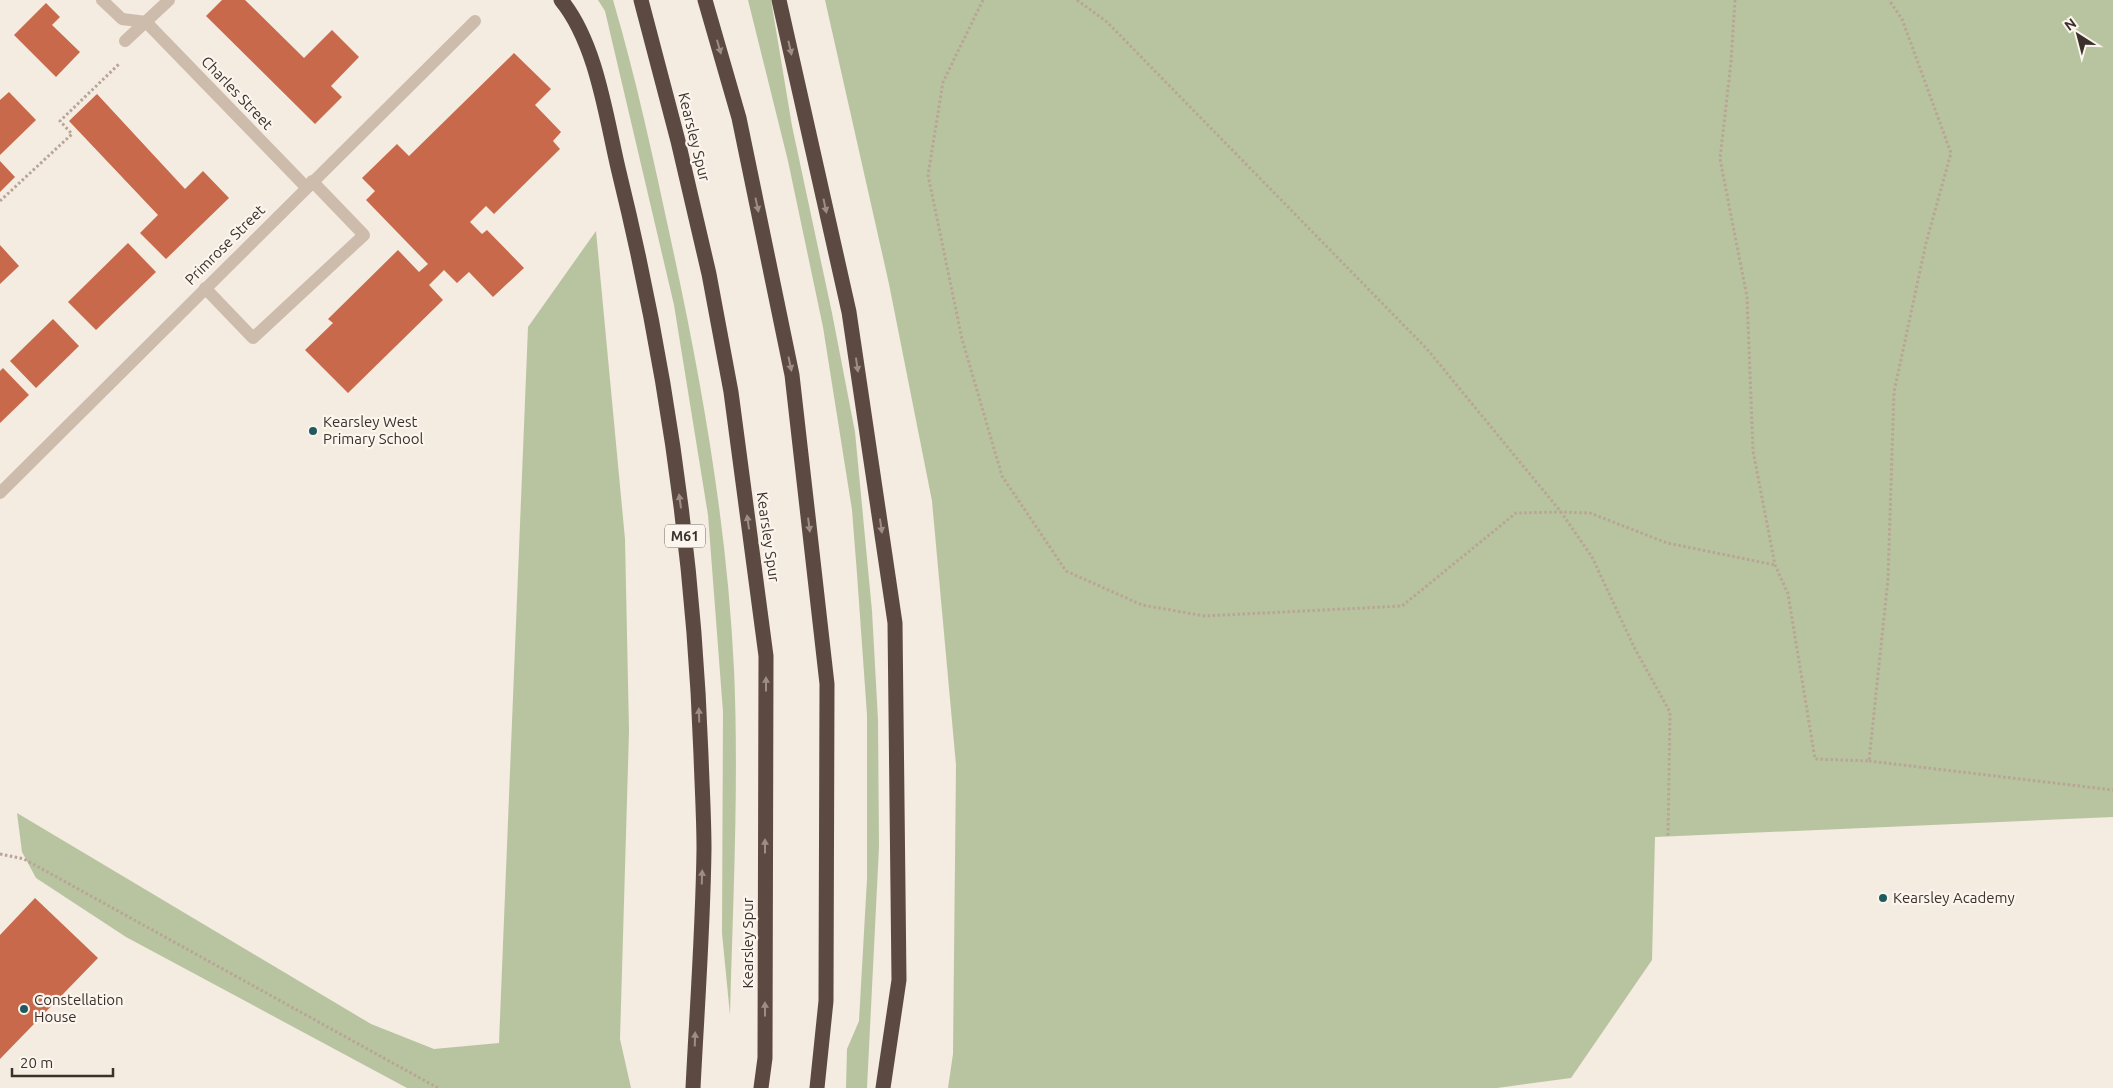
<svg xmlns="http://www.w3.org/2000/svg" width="2113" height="1088" font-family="Ubuntu,sans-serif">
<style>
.green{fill:#b8c4a0}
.building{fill:#c8694b}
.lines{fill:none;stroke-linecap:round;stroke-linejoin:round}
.path{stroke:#b9a596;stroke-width:3;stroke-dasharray:2.5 2.5;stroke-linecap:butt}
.lane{stroke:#cdbbac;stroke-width:12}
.street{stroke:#cdbbac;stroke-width:12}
.highway{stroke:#5c4a42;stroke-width:15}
.oneway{fill:#9c8e87}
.poi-dot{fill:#1f5a5e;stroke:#fbf5ee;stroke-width:2}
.labels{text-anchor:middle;stroke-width:4.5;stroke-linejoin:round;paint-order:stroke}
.shield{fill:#fbf5ee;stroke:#756b66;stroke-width:1}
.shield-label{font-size:14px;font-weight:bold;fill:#3b302b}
.street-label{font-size:15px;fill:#3b302b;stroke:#fbf5ee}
.poi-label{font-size:15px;fill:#3b302b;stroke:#fbf5ee;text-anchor:start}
</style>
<rect width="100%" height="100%" fill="#f4ebe1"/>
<g class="green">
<path d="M 598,0 L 613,0 C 636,78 653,157 670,236 C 701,378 727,523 734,669 C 739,784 733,899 730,1015 L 722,933 L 723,712 L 708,515 L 674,305 L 605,11 Z"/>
<path d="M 748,0 L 771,0 L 792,126 L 832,313 L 855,432 L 872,611 L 878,720 L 879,847 L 867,1088 L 846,1088 L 847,1049 L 859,1021 L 867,879 L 867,715 L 857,574 L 852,510 L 823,327 L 788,161 Z"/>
<path d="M 825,0 L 2113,0 L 2113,817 L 1655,837 L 1652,960 L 1571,1078 L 1497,1088 L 948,1088 L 953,1054 L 956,765 L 932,501 L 889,284 Z"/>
<path d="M 596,231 L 625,539 L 629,731 L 620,1039 L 631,1088 L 407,1088 L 126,937 L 36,878 L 22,852 L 17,813 L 371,1024 L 434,1049 L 499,1043 L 528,327 Z"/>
</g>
<g class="building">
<path d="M 222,0 L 245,0 L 304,58 L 332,30 L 359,57 L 331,86 L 342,97 L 315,124 L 206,16 Z"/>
<path d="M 46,3 L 60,17 L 52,25 L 80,52 L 56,77 L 14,35 Z"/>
<path d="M 514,53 L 551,89 L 535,105 L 561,132 L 553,141 L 560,149 L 494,214 L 486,206 L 470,222 L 482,234 L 487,230 L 524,268 L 493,297 L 469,272 L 457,283 L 444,270 L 429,285 L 443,300 L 348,393 L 305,350 L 333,323 L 328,319 L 398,250 L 419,272 L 428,264 L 366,200 L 375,191 L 362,178 L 397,144 L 409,156 Z"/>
<path d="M 9,92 L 36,120 L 0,155 L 0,100 Z"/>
<path d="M 97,94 L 185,189 L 203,171 L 229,198 L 166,259 L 140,233 L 158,215 L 69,121 Z"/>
<path d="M 0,161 L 15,177 L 0,192 Z"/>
<path d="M 128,243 L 156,272 L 96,330 L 68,302 Z"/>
<path d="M 0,245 L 19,266 L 0,284 Z"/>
<path d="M 53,319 L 79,346 L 36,388 L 10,361 Z"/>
<path d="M 3,368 L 29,395 L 0,423 L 0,371 Z"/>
<path d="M 35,898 L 98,958 L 0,1059 L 0,935 Z"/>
</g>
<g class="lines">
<g class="path">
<path d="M 983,0 L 943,82 L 928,175 L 962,339 L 1002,476 L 1066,571 L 1142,605 L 1205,616 L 1402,606 L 1516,513 L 1561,512 L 1590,513 L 1667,543 L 1775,565"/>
<path d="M 1077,0 L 1107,22 L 1427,349 L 1561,512 L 1592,557 L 1634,647 L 1670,712 L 1668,837"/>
<path d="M 1735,0 L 1731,62 L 1720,159 L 1747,297 L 1753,451 L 1775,565 L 1788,594 L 1815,759 L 1869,761 L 1888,579 L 1894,392 L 1926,243 L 1951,153 L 1902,19 L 1889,0"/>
<path d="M 0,201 L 72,134 L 60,121 L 119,64"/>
<path d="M 1869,761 L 2113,790"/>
<path d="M 0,854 L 24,859 L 438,1088"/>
</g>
<g class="lane">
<path d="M 102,0 L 122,19 L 146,22"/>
<path d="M 205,288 L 253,338 L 364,235 L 312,181"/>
</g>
<g class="street">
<path d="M 146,22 L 306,187"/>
<path d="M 125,41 L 169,0"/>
<path d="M 0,493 L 475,21"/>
</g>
<g class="highway">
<path d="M 561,0 C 597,44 606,118 619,172 C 666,363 694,559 701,755 C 702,786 704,818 704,849 C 703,929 697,1009 693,1088"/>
<path d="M 641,0 L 678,141 L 709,274 L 731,392 L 766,656 L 765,1058 L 761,1088"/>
<path d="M 705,0 L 739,118 L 792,375 L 827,684 L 826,1001 L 817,1088"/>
<path d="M 779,0 L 849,312 L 895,623 L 899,980 L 883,1088"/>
</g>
</g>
<defs><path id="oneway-solid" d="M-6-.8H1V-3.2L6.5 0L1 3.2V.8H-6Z" transform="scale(1.25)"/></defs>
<g class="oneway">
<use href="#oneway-solid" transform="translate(719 47) rotate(74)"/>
<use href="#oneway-solid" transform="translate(790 48) rotate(77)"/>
<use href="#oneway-solid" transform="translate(757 205) rotate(78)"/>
<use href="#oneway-solid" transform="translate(825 206) rotate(78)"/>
<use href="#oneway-solid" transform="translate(790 364) rotate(78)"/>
<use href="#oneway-solid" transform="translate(857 365) rotate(82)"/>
<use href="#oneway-solid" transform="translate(680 501) rotate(-98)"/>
<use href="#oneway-solid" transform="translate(748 522) rotate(-98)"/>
<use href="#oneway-solid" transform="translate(809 525) rotate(83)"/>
<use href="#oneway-solid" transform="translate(881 526) rotate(82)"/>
<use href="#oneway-solid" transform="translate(766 684) rotate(-90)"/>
<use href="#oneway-solid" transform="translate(699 715) rotate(-92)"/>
<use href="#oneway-solid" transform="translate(765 846) rotate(-90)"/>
<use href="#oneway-solid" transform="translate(702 877) rotate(-88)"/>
<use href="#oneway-solid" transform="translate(765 1009) rotate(-90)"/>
<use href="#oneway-solid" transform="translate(695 1039) rotate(-88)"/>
</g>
<g class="poi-dot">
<circle cx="313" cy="431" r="5"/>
<circle cx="1883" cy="898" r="5"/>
<circle cx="24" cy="1009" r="5"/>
</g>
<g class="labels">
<rect class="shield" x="665" y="524.5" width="40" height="23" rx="4"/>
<g class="shield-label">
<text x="685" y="541">M61</text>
</g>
<g class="street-label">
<text transform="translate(237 93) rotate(46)" y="5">Charles Street</text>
<text transform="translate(694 137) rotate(76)" y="5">Kearsley Spur</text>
<text transform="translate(225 245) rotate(-45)" y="5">Primrose Street</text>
<text transform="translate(768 537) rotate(82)" y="5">Kearsley Spur</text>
<text transform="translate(748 943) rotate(-90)" y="5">Kearsley Spur</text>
</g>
<g class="poi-label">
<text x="323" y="427">Kearsley West<tspan x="323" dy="17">Primary School</tspan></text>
<text x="1893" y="903">Kearsley Academy</text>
<text x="34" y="1005">Constellation<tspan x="34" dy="17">House</tspan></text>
</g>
</g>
<g transform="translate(2078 35) rotate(324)" stroke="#fbf5ee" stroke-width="4" paint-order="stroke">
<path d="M0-4L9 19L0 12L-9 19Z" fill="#3b302b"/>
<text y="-8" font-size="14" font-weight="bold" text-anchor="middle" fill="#3b302b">N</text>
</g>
<path d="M12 1068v8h101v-8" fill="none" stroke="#3b302b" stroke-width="2.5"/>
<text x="20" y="1068" font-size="15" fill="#3b302b" stroke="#fbf5ee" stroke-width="4" paint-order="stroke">20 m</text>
</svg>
